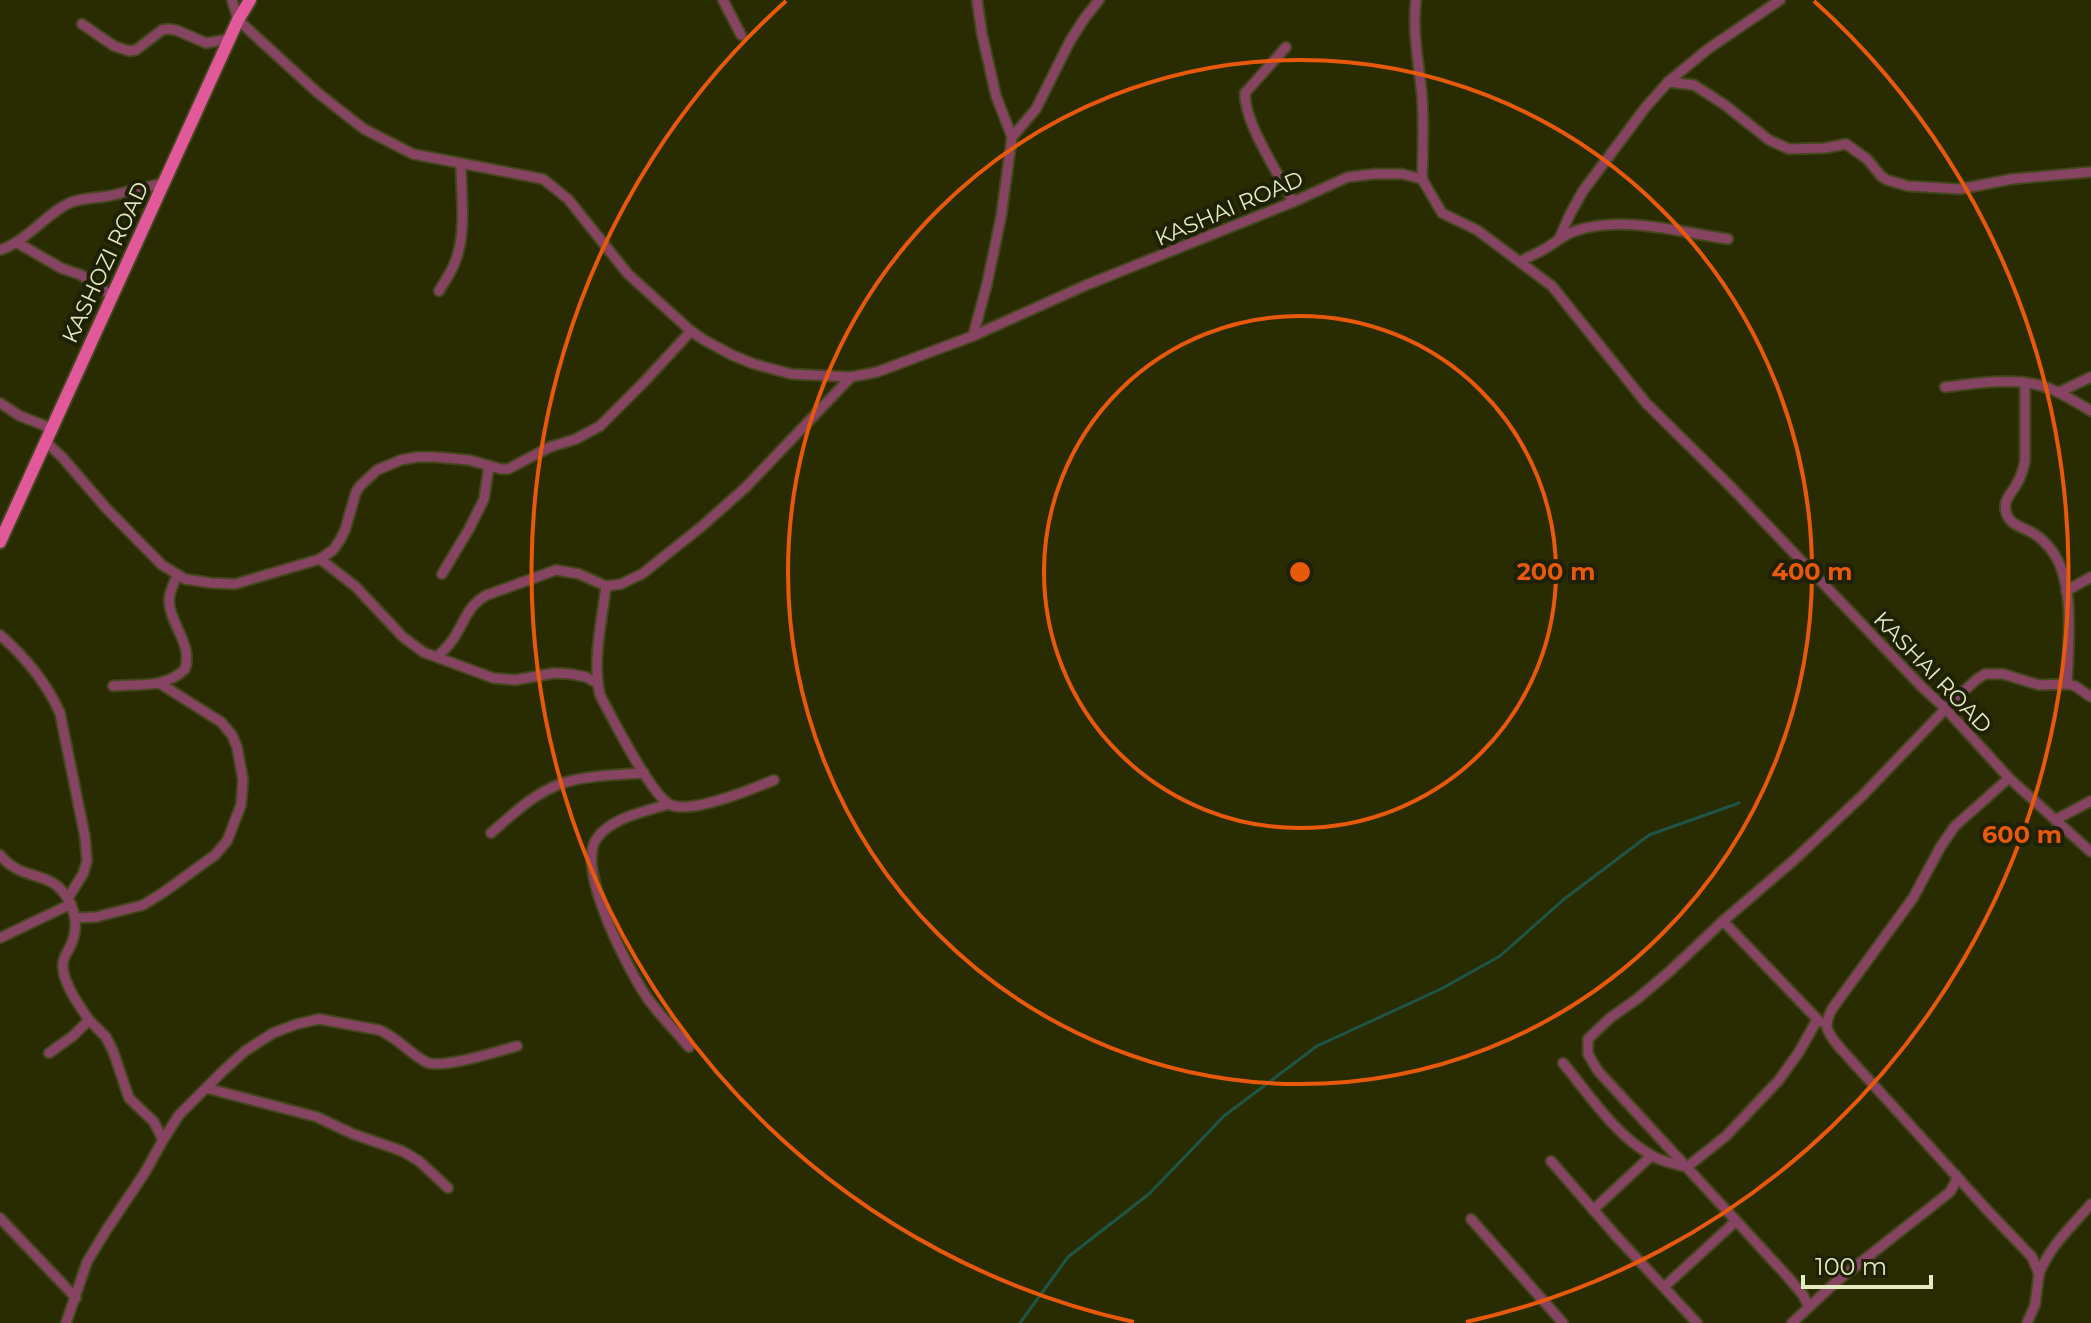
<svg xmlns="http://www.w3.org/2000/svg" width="2091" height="1323" font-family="Montserrat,sans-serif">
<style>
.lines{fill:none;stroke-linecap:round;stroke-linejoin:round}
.stream{stroke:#1f5547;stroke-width:3}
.minor-casing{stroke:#43461b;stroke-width:13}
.major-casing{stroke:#43461b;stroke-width:16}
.minor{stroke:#864462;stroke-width:9}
.major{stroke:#e2599b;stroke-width:12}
.ring{fill:none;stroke:#e8590c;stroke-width:4}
.labels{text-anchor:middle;stroke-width:8;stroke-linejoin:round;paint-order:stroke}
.street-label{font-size:22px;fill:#e5eac2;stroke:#1f2107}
.centre{fill:#e8590c;stroke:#1f2107;stroke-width:4}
.ring-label{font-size:24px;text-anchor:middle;font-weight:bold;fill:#e8590c;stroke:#1f2107;stroke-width:8;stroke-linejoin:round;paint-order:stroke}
</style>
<rect width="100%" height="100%" fill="#292b00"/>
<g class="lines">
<path class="stream" d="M 1020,1323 L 1068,1257 L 1149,1194 L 1224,1116 L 1317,1046 L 1441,989 L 1500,956 L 1563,900 L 1649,835 L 1739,803"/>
<g class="minor-casing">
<g id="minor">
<path d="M 232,0 L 238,20 L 318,93 L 364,129 L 413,154 L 543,179 L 568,199 L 628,274 L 691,331 L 704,340 L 732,355 L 754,364 L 791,374 L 851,377 L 877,372 L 973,336 L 1084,286 L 1293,202 L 1348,177 L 1374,174 L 1402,174 L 1422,179 L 1442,213 L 1477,230 L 1552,286 L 1646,403 L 1729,485 L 1922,687 L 1946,709 L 2009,778 L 2091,852"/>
<path d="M 723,0 L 741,35"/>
<path d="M 1416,0 C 1412,32 1419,64 1422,96 C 1424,123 1423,151 1422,179"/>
<path d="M 82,24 L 114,46 L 129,51 L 136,50 L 162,30 L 168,29 L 176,30 L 206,43 L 230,39"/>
<path d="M 1286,47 L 1245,93 C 1244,123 1279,174 1293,202"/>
<path d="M 1668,82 L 1694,85 L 1725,105 L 1769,140 L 1789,149 L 1825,148 L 1846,144 L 1867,159 L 1881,176 L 1887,180 L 1908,186 L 1960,189 L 2012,179 L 2091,172"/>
<path d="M 1012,137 L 1036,109 L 1070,41 L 1084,19 L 1099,0"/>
<path d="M 1560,237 L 1570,214 L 1583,191 L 1645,108 L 1668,82 L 1708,49 L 1780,0"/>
<path d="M 16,242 L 61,268 L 81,275 L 112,296"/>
<path d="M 0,250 C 28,241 48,211 72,202 C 83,198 97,198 109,196 C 127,192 145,187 164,183"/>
<path d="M 1521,261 C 1530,256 1540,252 1548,247 C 1557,241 1564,235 1575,231 C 1624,215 1678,232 1728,239"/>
<path d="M 439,291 C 443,284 448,277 452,269 C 468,237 461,198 461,164"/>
<path d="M 973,336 L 987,284 L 1001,217 L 1012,137 L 996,96 L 982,34 L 977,0"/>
<path d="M 2025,383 L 2025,461 C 2023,470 2021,478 2016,485 C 2011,494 2003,500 2006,512 C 2009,524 2019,526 2029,531 C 2036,534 2043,540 2048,546 C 2077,577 2068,644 2067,684"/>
<path d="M 1945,387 C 1971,384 2008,378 2034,384 C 2055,388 2072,400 2091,411"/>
<path d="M 2059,392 L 2091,377"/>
<path d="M 0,403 L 20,416 L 51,428"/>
<path d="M 45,441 L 62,457 L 106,508 L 162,565 L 185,579 L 211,583 L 235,584 L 320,559 L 333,550 L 340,540 L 345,530 L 356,492 L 360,486 L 377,470 L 401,460 L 417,457 L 435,457 L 469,460 L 501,469 L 508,469 L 550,447 L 576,439 L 600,426 L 645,381 L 691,331"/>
<path d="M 320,559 L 355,586 L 403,637 L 423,652 L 493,678 L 515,680 L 554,673 L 571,674 L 586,677 L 597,683"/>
<path d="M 442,574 L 469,529 L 484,499 L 489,466"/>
<path d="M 606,586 C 602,621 592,660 600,695 C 611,716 652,797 671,805 C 693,814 752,789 774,780"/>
<path d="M 2066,591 L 2091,577"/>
<path d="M 0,635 C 24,656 47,684 60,713 L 85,837 L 87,861 L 83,874 L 68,898"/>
<path d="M 438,656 C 444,650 451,644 455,636 C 466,619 468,605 487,595 L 556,570 L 579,574 L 606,586 L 621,584 L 642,574 L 701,527 L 745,488 L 851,377"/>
<path d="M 113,686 C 137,684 167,688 185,669 C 193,644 170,625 169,601 C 169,592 174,583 177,576"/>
<path d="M 2009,778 L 1955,826 L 1941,846 L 1913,898 L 1832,1009 C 1822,1028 1828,1033 1840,1048 L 1989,1212 L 2032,1257 L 2039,1274 L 2035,1305 L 2027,1323"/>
<path d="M 668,804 C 645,812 612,817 597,838 C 575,868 627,967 646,996 C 658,1014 675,1030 689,1047"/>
<path d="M 2055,820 L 2091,801"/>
<path d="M 491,833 C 513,814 534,793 563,783 C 588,775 618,775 644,773"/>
<path d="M 0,855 C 23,884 53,867 70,903 C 77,917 77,931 71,945 C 68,951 64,956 63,963 C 61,981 79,1005 89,1020 L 73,1036 L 49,1053"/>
<path d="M 75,918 L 96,917 L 143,905 L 164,892 L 215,855 L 227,841 L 241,805 L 243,780 L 237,747 L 232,735 L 221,722 L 159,683"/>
<path d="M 1723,921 L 1820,1022"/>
<path d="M 0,938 L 71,904"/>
<path d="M 89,1020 L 106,1037 L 113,1051 L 129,1098 L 154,1122 L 163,1140"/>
<path d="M 1563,1063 C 1589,1094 1615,1135 1651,1155 C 1662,1162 1675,1164 1687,1167 L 1726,1136 L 1779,1080 L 1799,1052 L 1817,1020"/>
<path d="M 206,1088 L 317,1117 L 353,1134 L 402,1151 L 419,1161 L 448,1188"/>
<path d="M 1551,1161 L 1617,1237 L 1697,1323"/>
<path d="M 1593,1210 L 1651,1156"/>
<path d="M 0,1218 L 76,1298"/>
<path d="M 1471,1219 L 1563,1323"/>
<path d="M 2039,1274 C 2049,1247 2072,1226 2091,1204"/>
<path d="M 1664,1287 L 1736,1221"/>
<path d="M 1809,1307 L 1803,1295 L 1787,1276 L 1598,1071 L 1588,1054 L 1588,1039 L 1610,1018 L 1637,999 L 1669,972 L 1723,921 L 1793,861 L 1863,795 L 1954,700 L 1976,680 L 1985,674 L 2003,674 L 2039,685 L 2067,684 L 2075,686 L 2091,697"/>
<path d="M 66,1323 L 87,1262 L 107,1229 L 144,1174 L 163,1140 L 179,1115 L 222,1072 L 245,1051 L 273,1033 L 297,1024 L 319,1019 L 379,1030 C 397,1037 409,1053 426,1062 C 440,1070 499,1051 517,1046"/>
<path d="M 1792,1323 L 1837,1281 L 1950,1192 L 1956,1181 L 1956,1175"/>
</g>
</g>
<g class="major-casing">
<path id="major" d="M 0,542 L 238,20 L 250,0"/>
</g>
<use href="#minor" class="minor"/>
<use href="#major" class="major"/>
</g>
<g class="ring">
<circle cx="1300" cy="572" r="256"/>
<circle cx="1300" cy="572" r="512"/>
<path d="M1134 1322A768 768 0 0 1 786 1M1814 1A768 768 0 0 1 1466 1322"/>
</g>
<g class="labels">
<g class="street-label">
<text transform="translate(1229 208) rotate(-23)" y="8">KASHAI ROAD</text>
<text transform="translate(105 262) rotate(-65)" y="8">KASHOZI ROAD</text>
<text transform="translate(1933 672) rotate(46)" y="8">KASHAI ROAD</text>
</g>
</g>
<circle cx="1300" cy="572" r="12" class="centre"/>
<g class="ring-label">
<text x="1556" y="580">200 m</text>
<text x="1812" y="580">400 m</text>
<text x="2022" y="843">600 m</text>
</g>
<path d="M1803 1275v12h128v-12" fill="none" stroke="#e5eac2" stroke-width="4"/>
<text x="1815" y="1275" font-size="24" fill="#e5eac2" stroke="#1f2107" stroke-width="6" paint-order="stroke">100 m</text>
</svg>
